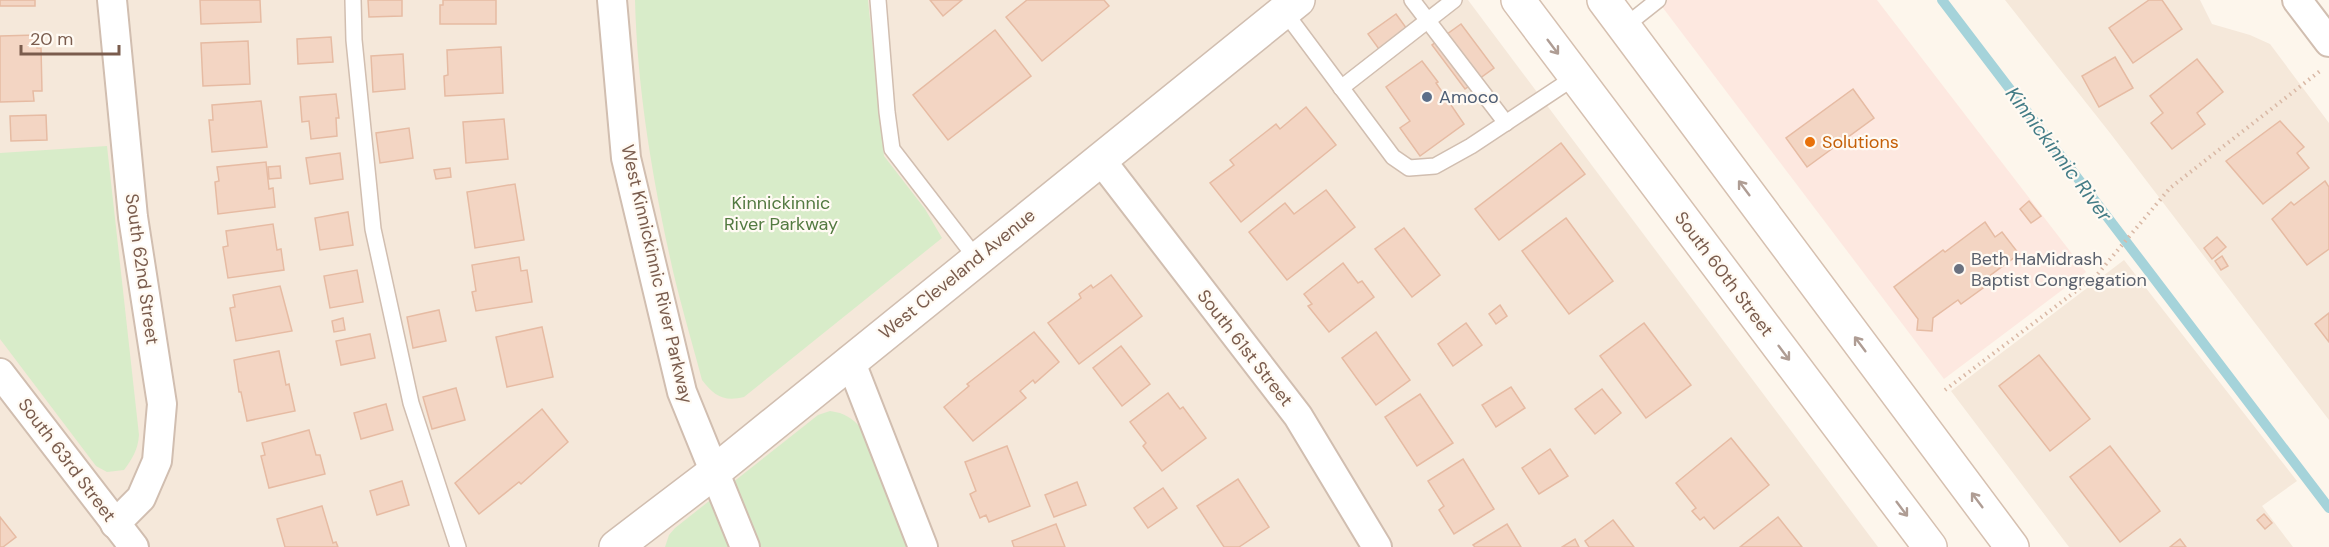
<svg xmlns="http://www.w3.org/2000/svg" width="2329" height="547" font-family="'DM Sans',sans-serif">
<style>
.residential{fill:#f5e8da}
.commercial{fill:#fde8e0}
.green{fill:#d8ecc9}
.lines{fill:none;stroke-linecap:round;stroke-linejoin:round}
.stream{stroke:#a5d3da;stroke-width:10}
.building{fill:#f3d5c3;stroke:#e6bba3;stroke-width:1.5}
.service-casing{stroke:#d1beb0;stroke-width:18}
.minor-casing{stroke:#d1beb0;stroke-width:32}
.tertiary-casing{stroke:#d1beb0;stroke-width:36}
.secondary-casing{stroke:#d6c0b0;stroke-width:36}
.path{stroke:#d9b8a5;stroke-width:4;stroke-dasharray:1.5 4.5;stroke-linecap:butt}
.service{stroke:#fff;stroke-width:15}
.minor{stroke:#fff;stroke-width:28}
.tertiary{stroke:#fff;stroke-width:33}
.secondary{stroke:#fff;stroke-width:33}
.oneway{stroke:#af9d94}
.service-dot{fill:#5c6f8a;stroke:#fffaf3;stroke-width:2}
.food-dot{fill:#e8710a;stroke:#fffaf3;stroke-width:2}
.worship-dot{fill:#6b7280;stroke:#fffaf3;stroke-width:2}
.labels{text-anchor:middle;stroke-width:4.5;stroke-linejoin:round;paint-order:stroke}
.service-label{font-size:18px;fill:#4e5e75;stroke:#fffaf3;text-anchor:start}
.food-label{font-size:18px;fill:#c56008;stroke:#fffaf3;text-anchor:start}
.park-label{font-size:18px;fill:#537a41;stroke:#fffaf3}
.worship-label{font-size:18px;fill:#5b616d;stroke:#fffaf3;text-anchor:start}
.street-label{font-size:18px;fill:#7a5c4d;stroke:#fffaf3}
.water-label{font-size:20px;font-style:italic;fill:#437c86;stroke:#fffaf3}
</style>
<rect width="100%" height="100%" fill="#fdf6ec"/>
<g class="residential">
<path d="M 0,0 L 1468,0 L 1878,547 L 0,547 Z"/>
<path d="M 2005,0 L 2200,0 L 2212,24 L 2250,35 L 2270,44 L 2329,123 L 2329,420 L 2110,133 Z"/>
<path d="M 2124,260 L 2297,481 L 2262,506 L 2293,547 L 2069,547 L 1951,391 Z"/>
</g>
<path class="commercial" d="M 1657,0 L 1877,0 L 2086,272 L 1944,379 Z"/>
<g class="green">
<path d="M 635,0 L 868,0 L 884,156 L 925,209 L 942,238 L 744,397 C 724,402 714,396 702,380 C 691,338 678,296 669,253 C 651,170 637,84 635,0 Z"/>
<path d="M 107,146 L 139,435 C 138,450 132,459 124,470 L 107,472 L 96,466 L 0,339 L 0,153 Z"/>
<path d="M 830,411 C 845,413 852,418 862,429 L 908,547 L 665,547 L 669,535 L 675,528 L 818,415 Z"/>
</g>
<g class="lines">
<path class="stream" d="M 1942,0 L 2329,508"/>
</g>
<g class="building">
<rect x="0" y="0" width="35" height="6"/>
<path d="M 200,0 L 260,0 L 261,22 L 201,24 Z"/>
<path d="M 368,0 L 402,0 L 402,16 L 369,17 Z"/>
<path d="M 443,0 L 496,0 L 496,24 L 440,24 L 440,5 L 443,5 Z"/>
<path d="M 930,0 L 962,0 L 943,16 Z"/>
<path d="M 1027,0 L 1104,0 L 1109,6 L 1042,61 L 1006,17 Z"/>
<path d="M 2149,0 L 2162,0 L 2182,29 L 2133,63 L 2109,28 Z"/>
<path d="M 1396,14 L 1415,40 L 1387,60 L 1368,34 Z"/>
<path d="M 1461,24 L 1494,68 L 1465,89 L 1432,45 Z"/>
<path d="M 995,30 L 1031,76 L 948,140 L 913,95 Z"/>
<path d="M 36,35 L 37,48 L 41,48 L 42,91 L 33,91 L 34,101 L 0,102 L 0,36 Z"/>
<path d="M 331,37 L 333,62 L 298,64 L 297,39 Z"/>
<path d="M 248,41 L 250,84 L 203,86 L 201,43 Z"/>
<path d="M 501,47 L 503,93 L 445,96 L 444,76 L 448,75 L 447,50 Z"/>
<path d="M 403,54 L 405,89 L 373,92 L 371,56 Z"/>
<path d="M 2115,57 L 2133,88 L 2099,107 L 2082,76 Z"/>
<path d="M 2197,59 L 2223,92 L 2197,113 L 2205,124 L 2172,149 L 2151,123 L 2163,113 L 2150,96 Z"/>
<path d="M 1422,61 L 1438,82 L 1436,83 L 1464,124 L 1420,156 L 1400,128 L 1410,121 L 1386,87 Z"/>
<path d="M 1853,89 L 1874,118 L 1807,167 L 1786,138 Z"/>
<path d="M 336,94 L 339,118 L 336,118 L 337,136 L 311,139 L 309,121 L 302,122 L 300,97 Z"/>
<path d="M 261,101 L 267,147 L 212,152 L 209,120 L 213,120 L 212,105 Z"/>
<path d="M 1306,107 L 1336,145 L 1241,222 L 1210,183 L 1234,165 L 1230,160 L 1276,124 L 1280,129 Z"/>
<path d="M 46,115 L 47,140 L 11,141 L 10,116 Z"/>
<path d="M 504,119 L 508,159 L 466,163 L 463,122 Z"/>
<path d="M 2280,121 L 2304,147 L 2297,153 L 2309,168 L 2263,204 L 2226,161 Z"/>
<path d="M 409,128 L 413,158 L 380,163 L 376,133 Z"/>
<path d="M 1561,143 L 1585,174 L 1499,240 L 1475,209 Z"/>
<path d="M 340,153 L 343,179 L 310,184 L 306,158 Z"/>
<path d="M 266,162 L 269,189 L 273,188 L 275,207 L 218,214 L 215,182 L 219,181 L 217,167 Z"/>
<path d="M 280,166 L 281,178 L 269,179 L 268,167 Z"/>
<path d="M 450,168 L 451,177 L 436,179 L 434,170 Z"/>
<path d="M 2325,181 L 2329,187 L 2329,249 L 2307,265 L 2272,219 L 2291,202 L 2294,205 Z"/>
<path d="M 515,184 L 524,240 L 475,248 L 467,192 Z"/>
<path d="M 1326,190 L 1355,227 L 1287,280 L 1249,232 L 1285,203 L 1294,214 Z"/>
<path d="M 2029,201 L 2041,216 L 2031,223 L 2020,209 Z"/>
<path d="M 348,212 L 353,245 L 320,250 L 315,218 Z"/>
<path d="M 1566,218 L 1613,281 L 1569,314 L 1522,251 Z"/>
<path d="M 1985,222 L 1995,237 L 2002,232 L 2019,254 L 1980,283 L 1983,288 L 1961,304 L 1958,300 L 1933,318 L 1932,331 L 1917,330 L 1918,319 L 1894,287 L 1943,250 L 1945,252 Z"/>
<path d="M 273,224 L 277,250 L 281,249 L 284,270 L 228,278 L 223,247 L 228,246 L 226,231 Z"/>
<path d="M 1404,228 L 1440,275 L 1412,297 L 1375,249 Z"/>
<path d="M 2217,237 L 2226,247 L 2212,259 L 2204,248 Z"/>
<path d="M 2222,256 L 2228,266 L 2221,270 L 2215,261 Z"/>
<path d="M 519,257 L 521,271 L 527,270 L 532,302 L 476,311 L 472,292 L 476,291 L 472,265 Z"/>
<path d="M 1343,263 L 1358,283 L 1362,281 L 1374,297 L 1329,332 L 1308,306 L 1312,304 L 1304,294 Z"/>
<path d="M 357,270 L 363,302 L 330,308 L 324,276 Z"/>
<path d="M 1111,275 L 1142,316 L 1079,364 L 1048,323 L 1081,298 L 1079,294 L 1091,285 L 1093,288 Z"/>
<path d="M 280,286 L 292,331 L 236,341 L 230,308 L 235,307 L 233,295 Z"/>
<path d="M 1500,305 L 1507,316 L 1496,324 L 1489,314 Z"/>
<path d="M 439,310 L 446,341 L 413,348 L 407,317 Z"/>
<path d="M 2329,313 L 2329,342 L 2315,324 Z"/>
<path d="M 343,318 L 345,330 L 334,332 L 332,321 Z"/>
<path d="M 1466,323 L 1482,345 L 1453,366 L 1438,344 Z"/>
<path d="M 1644,323 L 1691,385 L 1646,418 L 1600,356 Z"/>
<path d="M 542,327 L 553,377 L 507,387 L 496,337 Z"/>
<path d="M 1034,332 L 1059,362 L 1035,383 L 1033,380 L 1020,391 L 1026,398 L 973,441 L 944,407 L 969,386 L 967,384 Z"/>
<path d="M 1376,332 L 1410,380 L 1376,405 L 1342,358 Z"/>
<path d="M 370,334 L 375,358 L 341,365 L 336,341 Z"/>
<path d="M 1121,346 L 1150,384 L 1122,406 L 1093,368 Z"/>
<path d="M 279,351 L 286,385 L 289,384 L 295,411 L 247,421 L 241,392 L 239,392 L 234,360 Z"/>
<path d="M 2039,355 L 2090,419 L 2050,451 L 1999,386 Z"/>
<path d="M 1511,387 L 1525,408 L 1496,427 L 1482,405 Z"/>
<path d="M 456,388 L 465,420 L 432,429 L 423,397 Z"/>
<path d="M 1602,389 L 1621,413 L 1595,434 L 1575,409 Z"/>
<path d="M 1168,393 L 1180,409 L 1183,407 L 1206,438 L 1162,471 L 1143,446 L 1146,443 L 1130,422 Z"/>
<path d="M 1420,394 L 1453,443 L 1417,466 L 1385,417 Z"/>
<path d="M 386,404 L 393,430 L 361,439 L 354,413 Z"/>
<path d="M 542,409 L 568,442 L 521,484 L 519,482 L 479,514 L 455,483 Z"/>
<path d="M 309,430 L 316,455 L 320,455 L 325,474 L 269,488 L 261,456 L 265,455 L 262,443 Z"/>
<path d="M 1731,438 L 1769,485 L 1714,529 L 1704,517 L 1700,520 L 1692,511 L 1696,508 L 1676,483 Z"/>
<path d="M 1007,446 L 1030,506 L 989,522 L 986,515 L 980,518 L 970,494 L 976,491 L 965,462 Z"/>
<path d="M 2110,446 L 2160,511 L 2120,542 L 2070,477 Z"/>
<path d="M 1550,449 L 1568,476 L 1539,494 L 1522,468 Z"/>
<path d="M 1463,459 L 1494,509 L 1454,534 L 1439,510 L 1444,506 L 1428,481 Z"/>
<path d="M 1238,479 L 1269,527 L 1239,547 L 1224,547 L 1197,506 Z"/>
<path d="M 402,481 L 409,505 L 377,515 L 370,491 Z"/>
<path d="M 1077,482 L 1086,505 L 1054,517 L 1045,495 Z"/>
<path d="M 1163,488 L 1177,508 L 1148,528 L 1134,508 Z"/>
<path d="M 322,506 L 333,543 L 336,542 L 338,547 L 285,547 L 277,519 Z"/>
<path d="M 2264,514 L 2272,523 L 2265,529 L 2257,520 Z"/>
<path d="M 0,517 L 16,537 L 3,547 L 0,547 Z"/>
<path d="M 1778,517 L 1802,547 L 1740,547 Z"/>
<path d="M 1613,520 L 1634,547 L 1589,547 L 1585,541 Z"/>
<path d="M 1056,524 L 1065,547 L 1014,547 L 1012,541 Z"/>
<path d="M 1507,524 L 1521,547 L 1475,547 L 1473,545 Z"/>
<path d="M 1575,539 L 1579,547 L 1562,547 Z"/>
<path d="M 2180,539 L 2186,547 L 2170,547 Z"/>
</g>
<g class="lines">
<g class="service-casing">
<g id="service">
<path d="M 353,0 L 354,40 L 373,229 L 411,403 L 458,547"/>
<path d="M 878,0 L 887,112 L 892,149 L 976,258"/>
<path d="M 1412,0 L 1506,123"/>
<path d="M 1284,11 L 1393,157 L 1409,168 L 1435,166 L 1471,146 L 1575,77"/>
<path d="M 1624,27 L 1658,0"/>
<path d="M 1341,88 L 1454,0"/>
</g>
</g>
<g class="minor-casing">
<g id="minor">
<path d="M 112,0 L 133,217 L 162,404 L 157,461 L 141,498 L 115,524"/>
<path d="M 612,0 L 626,158 L 682,392 L 745,547"/>
<path d="M 2297,0 L 2329,42"/>
<path d="M 1100,159 L 1298,416 L 1377,547"/>
<path d="M 850,360 L 923,547"/>
<path d="M 0,373 L 134,547"/>
</g>
</g>
<g class="tertiary-casing">
<path id="tertiary" d="M 616,547 L 713,473 L 1298,0"/>
</g>
<g class="secondary-casing">
<g id="secondary">
<path d="M 1518,0 L 1930,547"/>
<path d="M 1604,0 L 2012,547"/>
</g>
</g>
<path class="path" d="M 1945,390 L 2096,276 L 2170,188 L 2320,71"/>
<use href="#service" class="service"/>
<use href="#minor" class="minor"/>
<use href="#tertiary" class="tertiary"/>
<use href="#secondary" class="secondary"/>
</g>
<defs><path id="oneway-shaft" d="M-6 0H5M1.5-3L5.5 0L1.5 3" fill="none" stroke-width="1.6" stroke-linecap="round" stroke-linejoin="round" transform="scale(1.5)"/></defs>
<g class="oneway">
<use href="#oneway-shaft" transform="translate(1553 47) rotate(53)"/>
<use href="#oneway-shaft" transform="translate(1744 188) rotate(-127)"/>
<use href="#oneway-shaft" transform="translate(1860 344) rotate(-127)"/>
<use href="#oneway-shaft" transform="translate(1784 353) rotate(53)"/>
<use href="#oneway-shaft" transform="translate(1977 500) rotate(-127)"/>
<use href="#oneway-shaft" transform="translate(1902 509) rotate(53)"/>
</g>
<circle class="service-dot" cx="1427" cy="97" r="6"/>
<circle class="food-dot" cx="1810" cy="142" r="6"/>
<circle class="worship-dot" cx="1959" cy="269" r="6"/>
<g class="labels">
<g class="service-label">
<text x="1439" y="103">Amoco</text>
</g>
<g class="food-label">
<text x="1822" y="148">Solutions</text>
</g>
<g class="park-label">
<text x="781" y="209">Kinnickinnic<tspan x="781" dy="21">River Parkway</tspan></text>
</g>
<g class="worship-label">
<text x="1971" y="265">Beth HaMidrash<tspan x="1971" dy="21">Baptist Congregation</tspan></text>
</g>
<g class="street-label">
<text transform="translate(142 269) rotate(82)" y="6">South 62nd Street</text>
<text transform="translate(657 274) rotate(77)" y="6">West Kinnickinnic River Parkway</text>
<text transform="translate(957 274) rotate(-39)" y="6">West Cleveland Avenue</text>
<text transform="translate(1724 274) rotate(53)" y="6">South 60th Street</text>
<text transform="translate(1245 348) rotate(52)" y="6">South 61st Street</text>
<text transform="translate(67 460) rotate(53)" y="6">South 63rd Street</text>
</g>
<g class="water-label">
<text transform="translate(2059 154) rotate(53)" y="7">Kinnickinnic River</text>
</g>
</g>
<path d="M21 45v9h98v-9" fill="none" stroke="#7a5c4d" stroke-width="3"/>
<text x="30" y="45" font-size="18" fill="#7a5c4d" stroke="#fffaf3" stroke-width="4.5" paint-order="stroke">20 m</text>
</svg>
